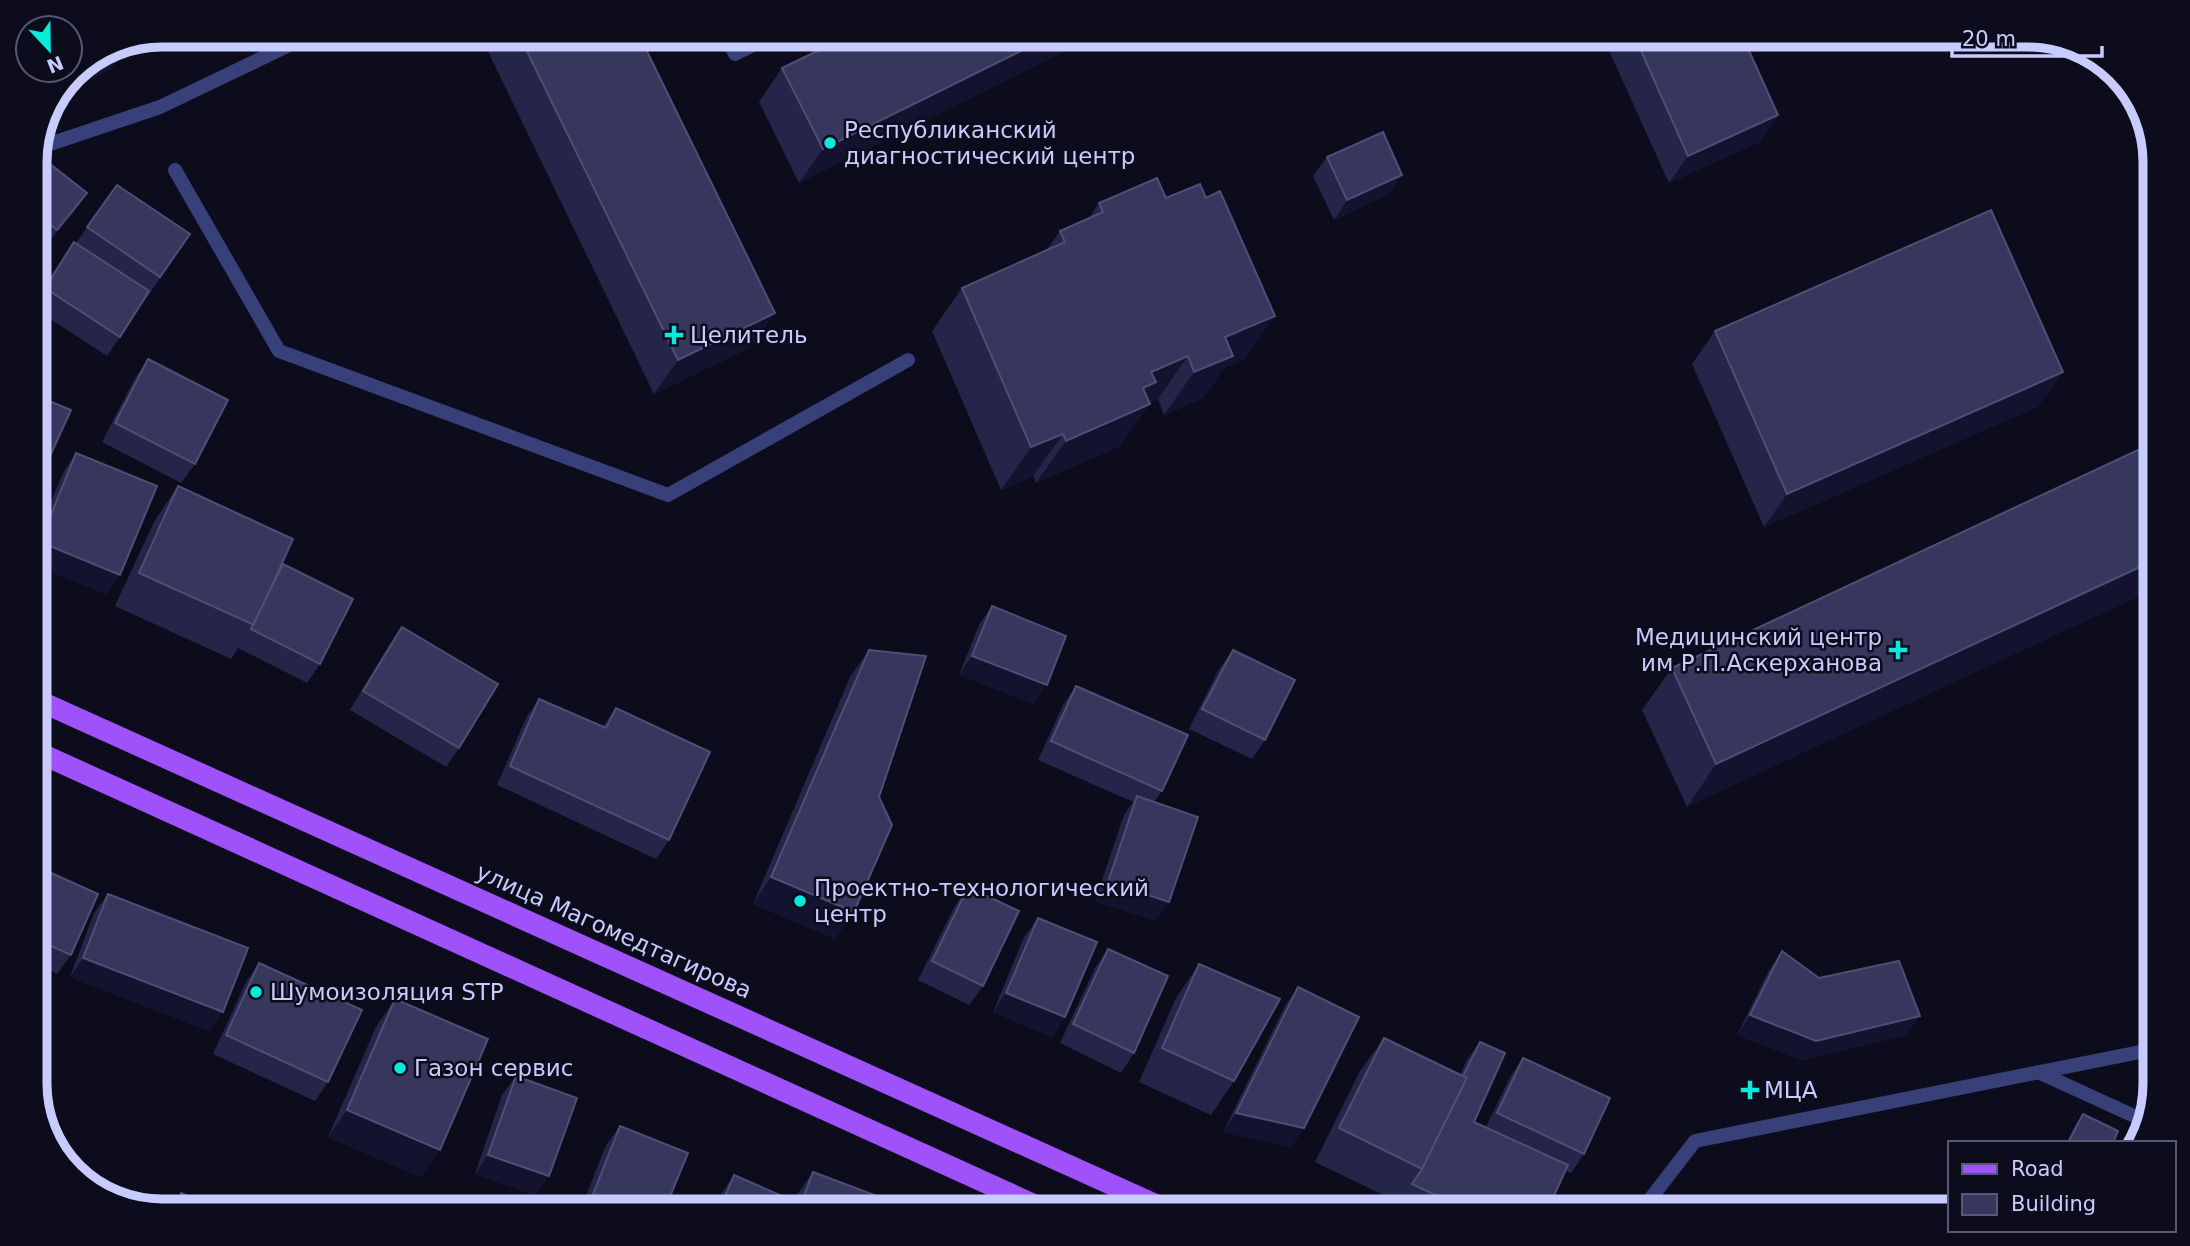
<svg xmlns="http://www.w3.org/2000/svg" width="2190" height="1246" font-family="'DejaVu Sans',sans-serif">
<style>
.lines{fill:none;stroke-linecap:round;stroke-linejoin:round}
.lane{stroke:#38407a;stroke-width:14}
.street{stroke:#38407a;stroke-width:14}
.primary{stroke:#9f52fa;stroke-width:21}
.wall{fill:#25254a}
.shaded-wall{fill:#14132f}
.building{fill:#37365d;stroke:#4e4e76;stroke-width:2}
.poi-dot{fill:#07ebdb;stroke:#0c0c1c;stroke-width:2.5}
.labels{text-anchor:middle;stroke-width:5;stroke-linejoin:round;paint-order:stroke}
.poi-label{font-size:23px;fill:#c8cbfd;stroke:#0c0c1c;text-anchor:start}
.street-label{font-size:23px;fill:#c8cbfd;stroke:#0c0c1c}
.rim{fill:none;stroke:#c8cbfd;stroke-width:9}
</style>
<rect width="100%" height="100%" fill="#0c0c1c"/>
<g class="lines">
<g class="lane">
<path d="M 726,35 L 735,54 L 773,35"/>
<path d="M 38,148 L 160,107 L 310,35"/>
<path d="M 175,170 L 279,351 L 668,495 L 908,360"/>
</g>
<g class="street">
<path d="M 2038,1072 L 2145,1121"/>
<path d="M 1641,1211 L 1695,1141 L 2155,1049"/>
</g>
<g class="primary">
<path d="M 35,699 L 1170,1211"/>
<path d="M 35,751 L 1048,1211"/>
</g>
</g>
<g class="wall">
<path d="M 162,35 L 150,46 L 147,38 Z"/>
<path d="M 480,35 L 639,35 L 751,347 L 654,394 Z"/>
<path d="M 1097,35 L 799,183 L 759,102 L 782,68 Z"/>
<path d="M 1602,35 L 1742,35 L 1778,115 L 1759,142 L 1669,183 Z"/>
<path d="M 35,154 L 74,212 L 43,250 L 35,243 Z"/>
<path d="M 1327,157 L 1389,194 L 1334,220 L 1313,176 Z"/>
<path d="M 117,185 L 190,234 L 107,356 L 35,309 L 35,301 L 74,242 L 76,243 Z"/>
<path d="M 1166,198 L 1245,359 L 1225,367 L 1203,398 L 1164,415 L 1158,399 L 1149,402 L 1120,446 L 1036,483 L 1033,476 L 1001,490 L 932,331 L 962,288 L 1046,251 L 1060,231 L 1089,218 L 1099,203 Z"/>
<path d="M 2155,249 L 2155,298 L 2140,269 Z"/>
<path d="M 1715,331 L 2039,406 L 1764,527 L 1692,364 Z"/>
<path d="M 148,359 L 195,464 L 181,483 L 102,442 L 135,378 Z"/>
<path d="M 2155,442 L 1687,807 L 1642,710 L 1672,668 Z"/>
<path d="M 76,453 L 120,575 L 106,594 L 35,565 L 35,539 L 63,473 Z"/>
<path d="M 178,486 L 280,569 L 320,664 L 307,683 L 238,648 L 231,659 L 115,606 L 155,520 Z"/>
<path d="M 992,606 L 1034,704 L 959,675 L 979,625 Z"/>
<path d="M 402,627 L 459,748 L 446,767 L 350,710 L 388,647 Z"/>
<path d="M 869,650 L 835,939 L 753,904 L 850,677 Z"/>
<path d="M 1233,650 L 1265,740 L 1252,759 L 1189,729 L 1219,669 Z"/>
<path d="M 1076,686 L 1162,791 L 1154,802 L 1156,921 L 1095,901 L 1124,815 L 1133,802 L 1038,760 L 1063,705 Z"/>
<path d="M 539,699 L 603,726 L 616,708 L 669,840 L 656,859 L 497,785 L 526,718 Z"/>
<path d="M 38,867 L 71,955 L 57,974 L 35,964 L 35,871 Z"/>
<path d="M 968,887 L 983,986 L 969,1005 L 918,980 L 955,906 Z"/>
<path d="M 108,894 L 209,1031 L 70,977 L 94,913 Z"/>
<path d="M 1038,918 L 1065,1017 L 1052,1037 L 993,1012 L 1024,937 Z"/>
<path d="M 1108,949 L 1134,1053 L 1121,1073 L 1060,1043 L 1095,968 Z"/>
<path d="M 1782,951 L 1819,978 L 1907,1035 L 1802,1060 L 1737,1035 L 1769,970 Z"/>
<path d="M 259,963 L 328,1082 L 315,1101 L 213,1054 L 246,982 Z"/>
<path d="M 1199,964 L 1234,1081 L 1211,1115 L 1139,1082 L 1176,998 Z"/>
<path d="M 1298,987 L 1304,1128 L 1291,1147 L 1223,1132 L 1285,1006 Z"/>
<path d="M 395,999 L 421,1177 L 328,1137 L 376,1027 Z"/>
<path d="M 1384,1038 L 1460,1075 L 1466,1061 L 1480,1042 L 1474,1122 L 1486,1127 L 1510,1077 L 1523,1058 L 1584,1154 L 1571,1173 L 1566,1171 L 1547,1211 L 1416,1211 L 1315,1162 L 1360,1071 Z"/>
<path d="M 516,1076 L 549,1176 L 535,1195 L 475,1174 L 502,1095 Z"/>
<path d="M 2083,1114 L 2113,1143 L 2066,1143 L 2076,1124 Z"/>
<path d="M 620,1126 L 664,1211 L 580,1211 L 606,1145 Z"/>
<path d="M 813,1172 L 908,1211 L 790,1211 L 794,1199 Z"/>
<path d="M 734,1175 L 784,1211 L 714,1211 L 721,1194 Z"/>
<path d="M 181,1193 L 224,1211 L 169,1211 Z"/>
</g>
<g class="shaded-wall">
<path d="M 162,35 L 174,35 L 150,46 L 157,36 Z"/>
<path d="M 1053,35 L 1097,35 L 799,183 L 823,149 Z"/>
<path d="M 124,51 L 111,70 L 64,91 L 72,74 Z"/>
<path d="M 1778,115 L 1759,142 L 1669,183 L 1688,156 Z"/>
<path d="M 1402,175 L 1389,194 L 1334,220 L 1347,200 Z"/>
<path d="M 87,193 L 74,212 L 43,250 L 57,230 Z"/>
<path d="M 775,313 L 751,347 L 654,394 L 678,360 Z"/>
<path d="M 1275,316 L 1245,359 L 1225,367 L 1203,398 L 1164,415 L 1194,372 L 1225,337 Z"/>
<path d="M 1188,356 L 1158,399 L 1139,407 L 1150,404 L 1120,446 L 1036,483 L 1066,441 L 1151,372 Z"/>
<path d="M 2063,372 L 2039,406 L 1764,527 L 1787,494 Z"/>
<path d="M 1063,434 L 1033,476 L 1001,490 L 1031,447 Z"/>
<path d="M 40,542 L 120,575 L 106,594 L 35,565 L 35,548 Z"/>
<path d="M 2155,560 L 2155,589 L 1687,807 L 1716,764 Z"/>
<path d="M 972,656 L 1047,685 L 1034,704 L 959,675 Z"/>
<path d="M 771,877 L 854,912 L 835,939 L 753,904 Z"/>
<path d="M 1108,882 L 1169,902 L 1156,921 L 1095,901 Z"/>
<path d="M 83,958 L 223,1012 L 209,1031 L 70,977 Z"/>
<path d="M 1006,993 L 1065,1017 L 1052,1037 L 993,1012 Z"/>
<path d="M 1750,1015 L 1920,1016 L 1907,1035 L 1802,1060 L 1737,1035 Z"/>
<path d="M 347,1110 L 440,1150 L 421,1177 L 328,1137 Z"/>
<path d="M 1236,1113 L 1304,1128 L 1291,1147 L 1223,1132 Z"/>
<path d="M 488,1155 L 549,1176 L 535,1195 L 475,1174 Z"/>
<path d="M 592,1197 L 627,1211 L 582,1211 Z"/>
</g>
<g class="building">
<path d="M 519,35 L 639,35 L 775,313 L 678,360 Z"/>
<path d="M 850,35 L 1053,35 L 823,149 L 782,68 Z"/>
<path d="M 1634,35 L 1742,35 L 1778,115 L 1688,156 Z"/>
<path d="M 120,43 L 124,51 L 72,74 L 73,72 L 114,45 Z"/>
<path d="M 1383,132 L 1402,175 L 1347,200 L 1327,157 Z"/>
<path d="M 36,153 L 87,193 L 57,230 L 35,214 Z"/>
<path d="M 1157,178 L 1166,198 L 1200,184 L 1206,198 L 1220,191 L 1275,316 L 1225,337 L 1233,356 L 1194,372 L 1188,356 L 1151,372 L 1156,382 L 1143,388 L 1150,404 L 1066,441 L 1063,434 L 1031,447 L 962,288 L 1065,242 L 1060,231 L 1103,212 L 1099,203 Z"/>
<path d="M 117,185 L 190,234 L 160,277 L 87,227 Z"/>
<path d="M 1991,210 L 2063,372 L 1787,494 L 1715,331 Z"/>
<path d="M 74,242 L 149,291 L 120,337 L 45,288 Z"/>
<path d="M 148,359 L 228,400 L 195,464 L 115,423 Z"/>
<path d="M 35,395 L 71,410 L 35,489 Z"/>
<path d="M 2155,442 L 2155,560 L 1716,764 L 1672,668 Z"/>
<path d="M 76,453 L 157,486 L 120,575 L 40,542 Z"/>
<path d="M 178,486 L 293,539 L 254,625 L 139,573 Z"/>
<path d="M 283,564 L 353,599 L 320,664 L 251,629 Z"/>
<path d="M 992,606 L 1066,636 L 1047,685 L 972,656 Z"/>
<path d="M 402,627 L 498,684 L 459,748 L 363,691 Z"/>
<path d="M 869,650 L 926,656 L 879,797 L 892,825 L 854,912 L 771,877 Z"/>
<path d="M 1233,650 L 1295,680 L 1265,740 L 1202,709 Z"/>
<path d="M 1076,686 L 1188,735 L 1162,791 L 1051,741 Z"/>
<path d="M 539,699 L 606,728 L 616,708 L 710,752 L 669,840 L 510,766 Z"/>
<path d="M 1137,796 L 1198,817 L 1169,902 L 1108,882 Z"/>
<path d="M 38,867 L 98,894 L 71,955 L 35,939 L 35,873 Z"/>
<path d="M 968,887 L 1019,911 L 983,986 L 932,961 Z"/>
<path d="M 108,894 L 248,948 L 223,1012 L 83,958 Z"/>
<path d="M 1038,918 L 1097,942 L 1065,1017 L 1006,993 Z"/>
<path d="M 1108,949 L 1168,976 L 1134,1053 L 1073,1024 Z"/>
<path d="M 1782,951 L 1819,978 L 1899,961 L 1920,1016 L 1816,1041 L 1750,1015 Z"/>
<path d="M 259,963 L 362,1010 L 328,1082 L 226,1035 Z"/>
<path d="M 1199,964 L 1280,999 L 1234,1081 L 1162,1048 Z"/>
<path d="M 1298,987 L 1359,1017 L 1304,1128 L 1236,1113 Z"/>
<path d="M 395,999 L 488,1039 L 440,1150 L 347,1110 Z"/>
<path d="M 1384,1038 L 1467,1078 L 1422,1169 L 1339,1128 Z"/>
<path d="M 1480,1042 L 1505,1053 L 1474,1122 L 1568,1165 L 1547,1211 L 1469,1211 L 1412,1184 L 1422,1169 L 1467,1078 L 1463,1076 Z"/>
<path d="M 1523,1058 L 1610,1098 L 1584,1154 L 1497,1113 Z"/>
<path d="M 516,1076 L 577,1098 L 549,1176 L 488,1155 Z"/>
<path d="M 2083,1114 L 2118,1131 L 2113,1143 L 2068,1143 Z"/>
<path d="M 620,1126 L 688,1153 L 664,1211 L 627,1211 L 592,1197 Z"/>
<path d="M 813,1172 L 909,1208 L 908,1211 L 798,1211 Z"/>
<path d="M 734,1175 L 789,1199 L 784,1211 L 719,1211 Z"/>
<path d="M 181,1193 L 224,1211 L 174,1211 Z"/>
</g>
<g class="poi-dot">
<circle cx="830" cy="143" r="7"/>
<path d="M670.5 324.5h7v7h7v7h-7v7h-7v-7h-7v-7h7z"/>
<path d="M1894.5 639.5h7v7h7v7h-7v7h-7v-7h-7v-7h7z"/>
<circle cx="800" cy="901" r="7"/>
<circle cx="256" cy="992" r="7"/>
<circle cx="400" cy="1068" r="7"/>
<path d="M1746.5 1079.5h7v7h7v7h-7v7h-7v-7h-7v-7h7z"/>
</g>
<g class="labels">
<g class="poi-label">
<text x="844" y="138">Республиканский<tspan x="844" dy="26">диагностический центр</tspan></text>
<text x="690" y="343">Целитель</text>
<text x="1882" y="645" text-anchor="end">Медицинский центр<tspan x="1882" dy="26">им Р.П.Аскерханова</tspan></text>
<text x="814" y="896">Проектно-технологический<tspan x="814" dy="26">центр</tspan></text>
<text x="270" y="1000">Шумоизоляция STP</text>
<text x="414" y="1076">Газон сервис</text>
<text x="1764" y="1098">МЦА</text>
</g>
<g class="street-label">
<text transform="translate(614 931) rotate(24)" y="8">улица Магомедтагирова</text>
</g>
</g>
<path d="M0 0H2190V1246H0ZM162 47H2028A115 115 0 0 1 2143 162V1084A115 115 0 0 1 2028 1199H162A115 115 0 0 1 47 1084V162A115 115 0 0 1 162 47Z" fill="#0c0c1c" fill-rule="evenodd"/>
<path class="rim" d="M162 47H2028A115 115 0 0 1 2143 162V1084A115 115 0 0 1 2028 1199H162A115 115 0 0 1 47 1084V162A115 115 0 0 1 162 47Z"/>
<rect x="1948" y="1141" width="228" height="91" fill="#0c0c1c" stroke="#575876" stroke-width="2"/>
<rect x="1962" y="1164" width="35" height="10" fill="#9f52fa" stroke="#575876" stroke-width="2"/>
<text x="2011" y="1176" font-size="21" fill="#c8cbfd">Road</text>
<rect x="1962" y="1194" width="35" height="21" fill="#37365d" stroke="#575876" stroke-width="2"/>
<text x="2011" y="1211" font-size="21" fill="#c8cbfd">Building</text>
<g transform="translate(49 49) rotate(158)"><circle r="33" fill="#0c0c1c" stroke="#575876" stroke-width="2"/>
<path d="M0-5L12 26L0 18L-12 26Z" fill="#07ebdb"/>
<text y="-10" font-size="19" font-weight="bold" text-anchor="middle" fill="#c8cbfd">N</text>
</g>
<path d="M1952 46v10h150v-10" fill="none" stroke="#c8cbfd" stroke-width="3.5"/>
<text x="1962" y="46" font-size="21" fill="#c8cbfd" stroke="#0c0c1c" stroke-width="5" paint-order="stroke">20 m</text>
</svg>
